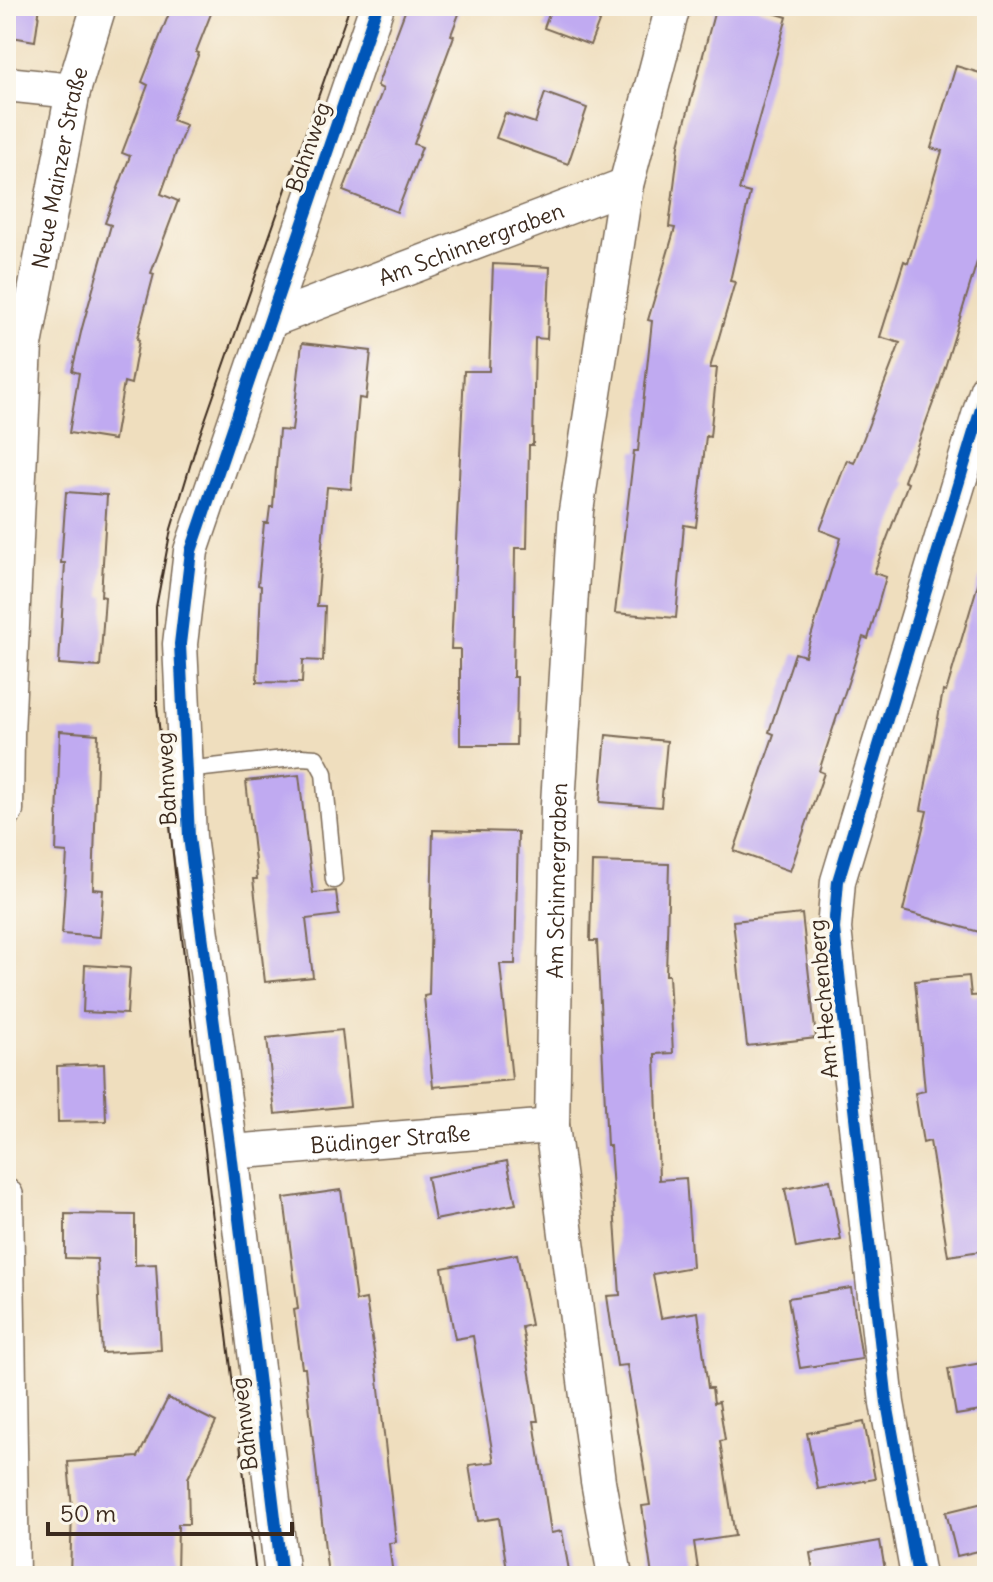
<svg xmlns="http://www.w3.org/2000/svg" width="993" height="1582" font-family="Delius,sans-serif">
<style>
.building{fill:#c0aaf1}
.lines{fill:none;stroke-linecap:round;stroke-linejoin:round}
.service-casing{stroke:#7a6956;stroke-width:19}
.minor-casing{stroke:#7a6956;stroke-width:37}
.service{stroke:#fff;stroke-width:16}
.minor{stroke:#fff;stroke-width:34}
.tram{stroke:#3b2a1e;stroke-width:2}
.cycleway-casing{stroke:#fbf7ec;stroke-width:17}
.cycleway{stroke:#0057b8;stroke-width:12}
.labels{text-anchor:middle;stroke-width:7;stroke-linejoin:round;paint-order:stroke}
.street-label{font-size:22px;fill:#3b2a1e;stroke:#fbf7ec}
</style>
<rect width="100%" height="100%" fill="#fbf7ec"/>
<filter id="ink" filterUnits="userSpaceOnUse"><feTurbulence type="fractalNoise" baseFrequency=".0125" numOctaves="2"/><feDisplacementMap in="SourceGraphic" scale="16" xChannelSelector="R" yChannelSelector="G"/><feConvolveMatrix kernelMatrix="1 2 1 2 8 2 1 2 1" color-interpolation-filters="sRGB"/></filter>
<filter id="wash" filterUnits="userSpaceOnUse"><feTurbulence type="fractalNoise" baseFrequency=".006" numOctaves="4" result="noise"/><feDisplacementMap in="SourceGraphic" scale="32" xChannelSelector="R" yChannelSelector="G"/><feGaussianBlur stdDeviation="1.8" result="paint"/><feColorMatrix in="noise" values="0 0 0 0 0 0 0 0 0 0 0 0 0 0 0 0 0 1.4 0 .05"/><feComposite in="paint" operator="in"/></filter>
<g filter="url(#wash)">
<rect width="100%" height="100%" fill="#efdebe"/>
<g id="blocks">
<g class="building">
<path d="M 6,6 L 40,6 L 35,41 L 6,36 Z"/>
<path d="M 172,6 L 214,6 L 196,52 L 199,53 L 172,120 L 186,125 L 161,194 L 178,201 L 151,273 L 154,274 L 137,339 L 139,340 L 131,384 L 124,382 L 114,440 L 69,433 L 79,373 L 72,371 L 82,328 L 111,225 L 105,223 L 130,156 L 122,153 L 148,85 L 142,82 Z"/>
<path d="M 407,6 L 462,6 L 451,35 L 454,36 L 414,144 L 422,147 L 397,212 L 343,191 L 383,89 L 377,86 Z"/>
<path d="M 552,6 L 605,6 L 590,45 L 544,28 Z"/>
<path d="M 716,6 L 750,6 L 787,17 L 739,190 L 750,193 L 730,281 L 735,282 L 710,368 L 717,368 L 710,437 L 706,436 L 696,527 L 684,525 L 676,618 L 615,613 L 634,451 L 638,451 L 652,321 L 648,320 L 675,228 L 669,227 L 679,145 Z"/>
<path d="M 956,66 L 987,75 L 987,229 L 939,387 L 904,481 L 908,483 L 874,573 L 886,577 L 868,639 L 863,637 L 819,771 L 824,773 L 790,871 L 734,851 L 774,734 L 769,732 L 795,653 L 805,656 L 841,538 L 820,530 L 847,460 L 854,463 L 900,343 L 880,337 L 904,261 L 908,263 L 942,151 L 931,148 Z"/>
<path d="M 545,93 L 587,108 L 568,164 L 496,138 L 505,113 L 535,123 Z"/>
<path d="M 493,264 L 550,267 L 547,339 L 535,338 L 533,445 L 529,445 L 527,548 L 515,548 L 513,677 L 517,677 L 516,745 L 460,745 L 460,649 L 451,649 L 464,371 L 489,371 Z"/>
<path d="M 302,343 L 371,351 L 366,399 L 359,398 L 351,489 L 327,487 L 317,606 L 325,606 L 323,661 L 303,660 L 302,683 L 257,682 L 261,586 L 258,585 L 264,523 L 268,523 L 270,507 L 273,507 L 279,430 L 292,431 Z"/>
<path d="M 66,492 L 107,495 L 101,596 L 105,597 L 100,667 L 59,664 L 65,563 L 61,563 Z"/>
<path d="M 980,577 L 987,578 L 987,915 L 983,933 L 903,911 L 927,811 L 921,810 L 943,691 L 946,692 Z"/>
<path d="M 60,731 L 98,734 L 93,889 L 103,890 L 100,937 L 62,934 L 67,853 L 56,852 Z"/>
<path d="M 606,735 L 667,741 L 661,807 L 600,802 Z"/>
<path d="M 299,775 L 313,893 L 336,891 L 339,915 L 306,919 L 313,977 L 265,982 L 253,879 L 257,879 L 246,781 Z"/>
<path d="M 433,830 L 518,832 L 515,964 L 500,964 L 512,1080 L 433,1087 L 424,996 L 429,995 Z"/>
<path d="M 592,862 L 669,864 L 666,975 L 669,975 L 673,1053 L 655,1054 L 659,1180 L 686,1178 L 692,1267 L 653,1274 L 661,1318 L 698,1312 L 708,1388 L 712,1388 L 714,1403 L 719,1402 L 725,1440 L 720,1441 L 735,1536 L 694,1542 L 699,1576 L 652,1576 L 642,1506 L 650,1505 L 638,1431 L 627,1365 L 617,1366 L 607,1296 L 620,1295 L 610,1146 L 607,1146 L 597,941 L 590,941 Z"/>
<path d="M 802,914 L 816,1038 L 747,1046 L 733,921 Z"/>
<path d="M 85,965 L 130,968 L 127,1014 L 83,1012 Z"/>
<path d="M 969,976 L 971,996 L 987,995 L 987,1250 L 948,1256 L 930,1141 L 923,1143 L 915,1093 L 925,1091 L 915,981 Z"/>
<path d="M 342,1030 L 350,1106 L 275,1114 L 267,1038 Z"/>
<path d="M 104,1064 L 106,1121 L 58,1122 L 57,1066 Z"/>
<path d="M 507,1161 L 516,1204 L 435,1220 L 427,1177 Z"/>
<path d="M 830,1180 L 841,1240 L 796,1248 L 785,1189 Z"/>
<path d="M 341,1190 L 356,1301 L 366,1299 L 377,1371 L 396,1542 L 389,1543 L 393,1576 L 328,1576 L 305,1368 L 302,1368 L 294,1310 L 298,1309 L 284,1198 Z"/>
<path d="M 65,1214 L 135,1215 L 135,1265 L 156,1264 L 161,1350 L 102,1353 L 97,1259 L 65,1258 Z"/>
<path d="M 517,1254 L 531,1325 L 522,1327 L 538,1421 L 534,1421 L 551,1533 L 562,1531 L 570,1576 L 508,1576 L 499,1518 L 478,1521 L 469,1465 L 494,1462 L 473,1336 L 455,1339 L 442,1268 Z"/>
<path d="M 851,1288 L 862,1359 L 800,1368 L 788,1298 Z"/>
<path d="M 987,1362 L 987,1410 L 956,1415 L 948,1369 Z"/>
<path d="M 168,1398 L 216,1422 L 188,1478 L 189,1524 L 178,1524 L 177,1576 L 70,1576 L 72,1509 L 68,1462 L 138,1457 Z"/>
<path d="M 864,1422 L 875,1479 L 818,1489 L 807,1433 Z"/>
<path d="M 987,1502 L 987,1549 L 957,1556 L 946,1512 Z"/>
<path d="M 880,1541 L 886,1576 L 814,1576 L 810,1553 Z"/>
</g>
</g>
</g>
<g filter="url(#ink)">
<use href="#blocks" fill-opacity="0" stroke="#7a6956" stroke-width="2"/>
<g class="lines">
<g class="service-casing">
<path id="service" d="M 186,770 L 302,757 L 316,758 L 324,773 L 334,880"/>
</g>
<g class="minor-casing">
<g id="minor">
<path d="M 6,84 L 73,91"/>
<path id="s1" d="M 271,320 L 626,185"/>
<path id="s2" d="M 6,810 L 7,734 L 25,345 L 73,91 L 99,6"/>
<path id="s3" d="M 231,1152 L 552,1126"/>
<path d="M 6,1196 L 12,1576"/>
<path d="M 282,1576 L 231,1152 L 189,837 L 180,644 L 191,551 L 377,6"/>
<path id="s4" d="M 615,1576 L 598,1481 L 552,1126 L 558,804 L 576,511 L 626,185 L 673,6"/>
<path d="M 918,1576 L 887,1403 L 834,929 L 838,881 L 987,389"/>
</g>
</g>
<use href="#service" class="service"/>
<use href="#minor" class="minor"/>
<path class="tram" d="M 256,1576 L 209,1186 L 157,707 L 156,607 L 171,529 L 197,443 L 350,6"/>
<g class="cycleway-casing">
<g id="cycleway">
<path d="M 282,1576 L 231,1152 L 189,837 L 180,644 L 191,551 L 377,6"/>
<path d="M 918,1576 L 887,1403 L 834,929 L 838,881 L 987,389"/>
</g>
</g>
<use href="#cycleway" class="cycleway"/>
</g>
</g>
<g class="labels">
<g class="street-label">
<text transform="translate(308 147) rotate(-71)" y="8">Bahnweg</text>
<text dy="8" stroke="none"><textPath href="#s2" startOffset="646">Neue Mainzer Straße</textPath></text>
<text dy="8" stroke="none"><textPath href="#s1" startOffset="214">Am Schinnergraben</textPath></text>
<text transform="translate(166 779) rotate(-93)" y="8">Bahnweg</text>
<text dy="8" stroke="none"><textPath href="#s4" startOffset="700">Am Schinnergraben</textPath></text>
<text transform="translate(823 999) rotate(-95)" y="8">Am Hechenberg</text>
<text dy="8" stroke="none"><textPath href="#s3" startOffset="160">Büdinger Straße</textPath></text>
<text transform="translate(244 1424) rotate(-97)" y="8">Bahnweg</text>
</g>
</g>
<rect width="993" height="1582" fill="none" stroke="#fbf7ec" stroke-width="32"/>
<path d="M48 1522v12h244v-12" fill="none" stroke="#3b2a1e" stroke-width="4"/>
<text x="60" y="1522" font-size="24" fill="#3b2a1e" stroke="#fbf7ec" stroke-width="6" paint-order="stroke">50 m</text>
</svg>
